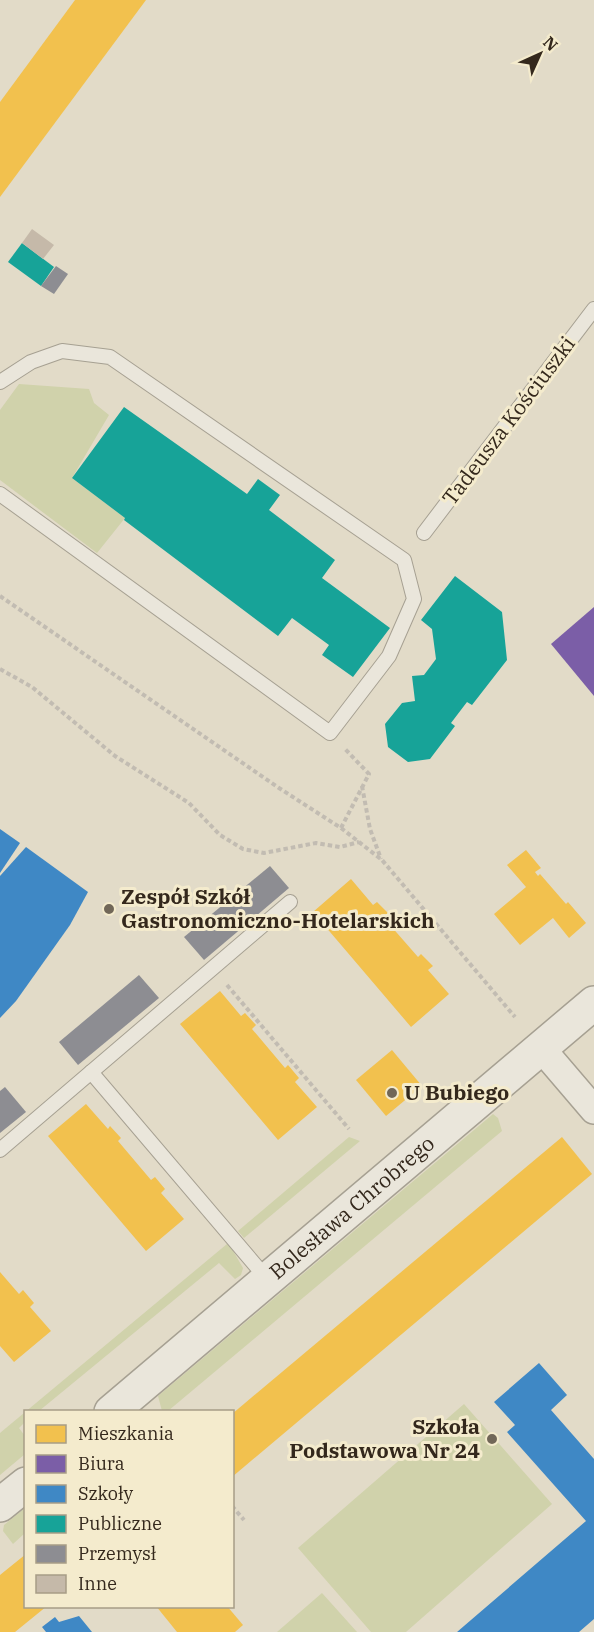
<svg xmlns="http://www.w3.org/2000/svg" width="594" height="1632" font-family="'IBM Plex Serif',serif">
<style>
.green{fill:#d0d2ab}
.homes{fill:#f2c14e}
.offices{fill:#7b5ea7}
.schools{fill:#3f88c5}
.public{fill:#17a398}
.industry{fill:#8d8d92}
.building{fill:#c5b9a9}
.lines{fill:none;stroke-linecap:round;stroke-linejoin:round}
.service-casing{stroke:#a6a092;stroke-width:16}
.minor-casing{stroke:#a6a092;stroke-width:30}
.tertiary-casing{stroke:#a6a092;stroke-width:36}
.path{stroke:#c2bcb2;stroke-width:4;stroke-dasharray:4.5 3;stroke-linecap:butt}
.service{stroke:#eae6db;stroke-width:14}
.minor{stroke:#eae6db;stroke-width:27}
.tertiary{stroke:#eae6db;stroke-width:33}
.poi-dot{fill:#716758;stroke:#f4ebcd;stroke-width:2}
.labels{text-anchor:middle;stroke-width:6;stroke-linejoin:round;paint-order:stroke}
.street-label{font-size:21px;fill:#34281c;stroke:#f4ebcd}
.poi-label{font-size:21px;font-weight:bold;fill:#34281c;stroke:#f4ebcd;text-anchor:start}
</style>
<rect width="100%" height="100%" fill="#e2dbc8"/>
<g class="green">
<path d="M 19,384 L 89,389 L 94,403 L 109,415 L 72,478 L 125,518 L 97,553 L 0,480 L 0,410 Z"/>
<path d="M 493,1114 L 498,1118 L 502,1131 L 168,1411 L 162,1411 L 158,1396 Z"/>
<path d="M 349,1137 L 360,1141 L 244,1238 L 238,1231 Z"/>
<path d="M 227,1244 L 232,1249 L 243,1268 L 241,1275 L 235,1279 L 219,1263 L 39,1411 L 26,1412 L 25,1422 L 19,1428 L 25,1436 L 25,1454 L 0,1475 L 0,1433 Z"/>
<path d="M 464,1404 L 552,1504 L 406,1632 L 371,1632 L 298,1548 Z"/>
<path d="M 25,1508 L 25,1533 L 13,1544 L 3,1531 L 4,1525 Z"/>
<path d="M 322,1593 L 357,1632 L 277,1632 Z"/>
</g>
<g class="homes">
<path d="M 75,0 L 146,0 L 0,197 L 0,102 Z"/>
<path d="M 526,850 L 541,868 L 535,872 L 538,876 L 540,874 L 566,904 L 568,902 L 586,923 L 569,938 L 553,918 L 520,945 L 494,914 L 526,887 L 507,865 Z"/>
<path d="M 351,879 L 373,905 L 377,902 L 388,913 L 383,917 L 418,957 L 421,954 L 433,966 L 428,970 L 449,994 L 411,1027 L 313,912 Z"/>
<path d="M 220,991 L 241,1016 L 245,1013 L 256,1025 L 252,1029 L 285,1068 L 288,1065 L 299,1078 L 295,1082 L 317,1107 L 278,1140 L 180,1024 Z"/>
<path d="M 392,1050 L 422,1086 L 386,1116 L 356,1080 Z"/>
<path d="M 86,1104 L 108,1129 L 110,1126 L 121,1138 L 118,1141 L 151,1180 L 155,1177 L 165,1189 L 161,1193 L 184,1219 L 146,1251 L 48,1136 Z"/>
<path d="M 562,1137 L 592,1174 L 232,1477 L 232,1414 Z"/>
<path d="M 0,1272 L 19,1294 L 23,1290 L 34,1303 L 30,1307 L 51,1331 L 14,1362 L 0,1346 Z"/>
<path d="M 26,1554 L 26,1606 L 47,1606 L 15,1632 L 0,1632 L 0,1575 Z"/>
<path d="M 156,1606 L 227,1606 L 243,1625 L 235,1632 L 177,1632 Z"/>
</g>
<path class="offices" d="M 594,607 L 594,696 L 551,644 Z"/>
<g class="schools">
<path d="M 0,829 L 20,843 L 0,873 Z"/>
<path d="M 26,847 L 88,892 L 70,925 L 16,1001 L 0,1018 L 0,876 Z"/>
<path d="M 539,1363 L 567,1395 L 551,1410 L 594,1459 L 594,1619 L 579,1632 L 457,1632 L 586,1521 L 507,1432 L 515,1425 L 494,1402 Z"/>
<path d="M 79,1616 L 92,1632 L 46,1632 L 42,1627 L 55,1617 L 59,1622 Z"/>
</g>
<g class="public">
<path d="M 22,243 L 54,267 L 41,286 L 8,262 Z"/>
<path d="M 124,407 L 247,494 L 258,479 L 280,495 L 269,510 L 335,560 L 322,578 L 390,628 L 353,677 L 322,655 L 329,645 L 292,618 L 278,636 L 124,520 L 125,518 L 72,478 Z"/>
<path d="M 455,576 L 502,612 L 507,660 L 472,705 L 467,702 L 451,723 L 455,726 L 430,759 L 408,762 L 388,747 L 385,724 L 402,703 L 415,701 L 412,676 L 424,675 L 436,659 L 432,629 L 421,620 Z"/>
</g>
<g class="industry">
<path d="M 56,266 L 68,274 L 54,294 L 41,286 Z"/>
<path d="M 270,866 L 289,888 L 204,960 L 184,937 Z"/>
<path d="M 139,975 L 159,998 L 78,1065 L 59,1042 Z"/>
<path d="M 5,1087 L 26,1112 L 0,1133 L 0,1091 Z"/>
</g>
<path class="building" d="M 32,229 L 54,245 L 43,259 L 22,243 Z"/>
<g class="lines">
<g class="service-casing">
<g id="service">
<path d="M 0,382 L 31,362 L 62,351 L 110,357 L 404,560 L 414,599 L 389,656 L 330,733 L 0,494"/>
<path d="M 424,533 L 594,309"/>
<path d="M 91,1072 L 268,1280"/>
<path d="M 0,1150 L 290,902"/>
</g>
</g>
<g class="minor-casing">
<path id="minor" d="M 541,1048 L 594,1110"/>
</g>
<g class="tertiary-casing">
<g id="tertiary">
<path id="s1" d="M 111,1412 L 594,1003"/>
<path d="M 0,1505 L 26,1484"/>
</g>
</g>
<g class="path">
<path d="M 0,596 L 279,788 L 341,828 L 382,860 L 515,1017"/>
<path d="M 0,669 L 32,687 L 115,756 L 189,803 L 220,835 L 243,849 L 264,853 L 316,843 L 340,847 L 359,842"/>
<path d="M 362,786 L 370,829 L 381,859"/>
<path d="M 341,828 L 369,774 L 345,749"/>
<path d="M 227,985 L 349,1129"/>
<path d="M 232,1506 L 244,1520"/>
</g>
<use href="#service" class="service"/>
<use href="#minor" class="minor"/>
<use href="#tertiary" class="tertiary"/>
</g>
<g class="poi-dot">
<circle cx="109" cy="909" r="6"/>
<circle cx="392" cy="1093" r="6"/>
<circle cx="492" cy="1439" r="6"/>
</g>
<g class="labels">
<g class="street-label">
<text transform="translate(509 421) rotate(-53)" y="7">Tadeusza Kościuszki</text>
<text dy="7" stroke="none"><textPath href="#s1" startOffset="316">Bolesława Chrobrego</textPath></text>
</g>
<g class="poi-label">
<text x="121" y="904">Zespół Szkół<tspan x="121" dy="24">Gastronomiczno-Hotelarskich</tspan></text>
<text x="404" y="1100">U Bubiego</text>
<text x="480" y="1434" text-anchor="end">Szkoła<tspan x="480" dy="24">Podstawowa Nr 24</tspan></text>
</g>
</g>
<rect x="24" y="1410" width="210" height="198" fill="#f4ebcd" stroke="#a79d86" stroke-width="1.5"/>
<rect x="36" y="1425" width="30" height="18" fill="#f2c14e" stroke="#a79d86" stroke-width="1.5"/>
<text x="78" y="1440" font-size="18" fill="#34281c">Mieszkania</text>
<rect x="36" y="1455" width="30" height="18" fill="#7b5ea7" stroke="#a79d86" stroke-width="1.5"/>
<text x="78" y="1470" font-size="18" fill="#34281c">Biura</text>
<rect x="36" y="1485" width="30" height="18" fill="#3f88c5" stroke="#a79d86" stroke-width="1.5"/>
<text x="78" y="1500" font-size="18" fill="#34281c">Szkoły</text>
<rect x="36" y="1515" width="30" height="18" fill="#17a398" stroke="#a79d86" stroke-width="1.5"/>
<text x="78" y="1530" font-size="18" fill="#34281c">Publiczne</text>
<rect x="36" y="1545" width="30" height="18" fill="#8d8d92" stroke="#a79d86" stroke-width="1.5"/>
<text x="78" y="1560" font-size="18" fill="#34281c">Przemysł</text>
<rect x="36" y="1575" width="30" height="18" fill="#c5b9a9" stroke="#a79d86" stroke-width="1.5"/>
<text x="78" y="1590" font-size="18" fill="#34281c">Inne</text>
<g transform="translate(540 54) rotate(45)" stroke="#f4ebcd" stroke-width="4.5" paint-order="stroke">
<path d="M0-4.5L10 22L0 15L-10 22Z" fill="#34281c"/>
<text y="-9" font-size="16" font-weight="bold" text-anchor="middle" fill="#34281c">N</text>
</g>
</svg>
